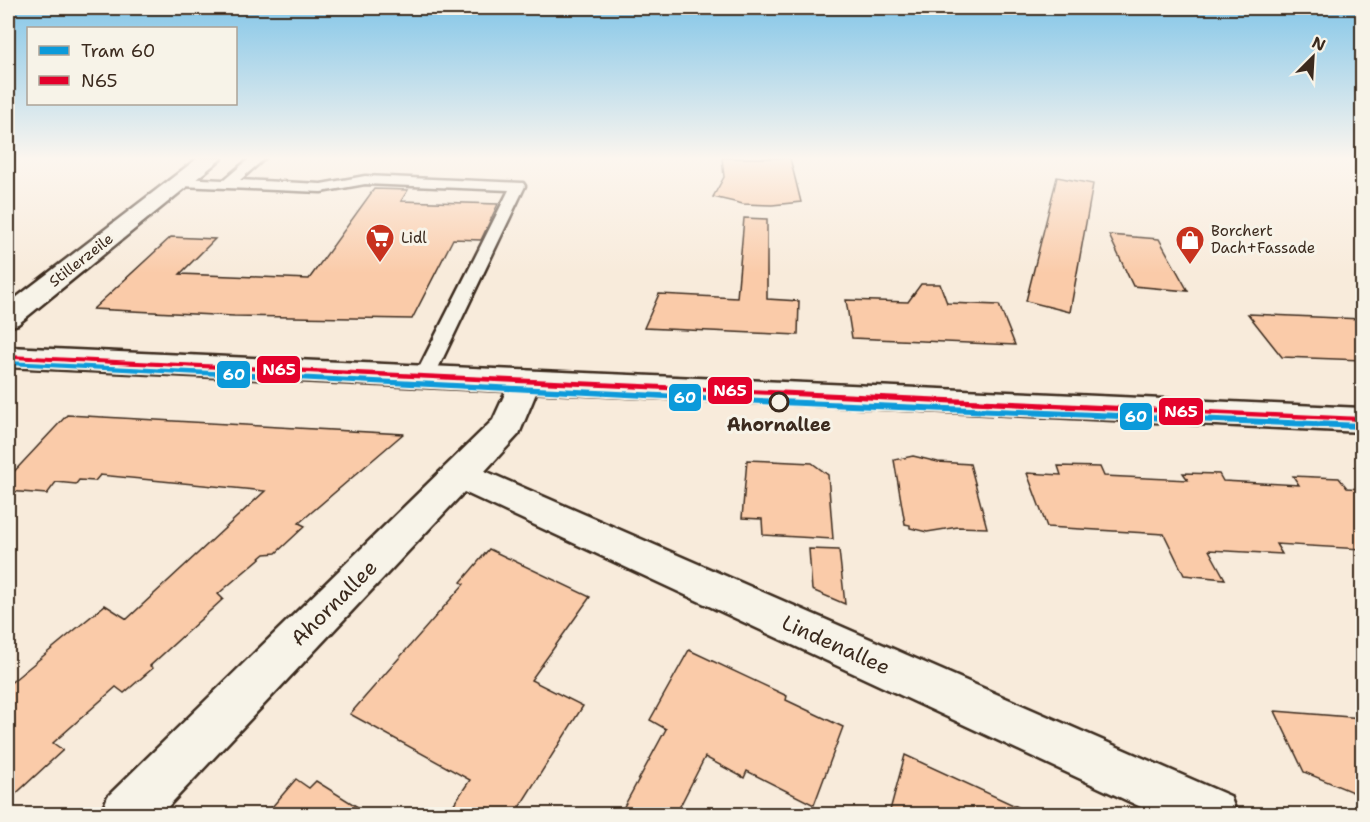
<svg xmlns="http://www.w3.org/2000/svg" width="1370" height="822" font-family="'Shantell Sans',sans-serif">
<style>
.building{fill:#facba9;stroke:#3b2a1e;stroke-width:1.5}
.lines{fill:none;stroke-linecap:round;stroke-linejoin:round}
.service-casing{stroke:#3b2a1e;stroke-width:5}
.minor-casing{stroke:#3b2a1e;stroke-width:5}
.secondary-casing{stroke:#3b2a1e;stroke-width:5}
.service{fill:#f7f3e8;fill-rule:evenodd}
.minor{fill:#f7f3e8;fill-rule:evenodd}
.secondary{fill:#f7f3e8;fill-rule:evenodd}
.bus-1-casing{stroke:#f7f3e8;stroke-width:4}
.bus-1{fill:#e4002b;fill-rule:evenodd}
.tram-1-casing{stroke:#f7f3e8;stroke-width:4}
.tram-1{fill:#0b9ada;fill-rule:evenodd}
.stop-dot{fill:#f7f3e8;stroke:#3b2a1e;stroke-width:3}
.labels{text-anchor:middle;stroke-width:6;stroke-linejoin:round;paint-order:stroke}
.far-poi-label{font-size:15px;fill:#3b2a1e;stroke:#f7f3e8;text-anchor:start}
.far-street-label{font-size:15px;fill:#3b2a1e;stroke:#f7f3e8}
.stop-label{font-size:18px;font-weight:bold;fill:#3b2a1e;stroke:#f7f3e8}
.near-street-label{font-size:21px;fill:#3b2a1e;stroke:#f7f3e8}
.line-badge{stroke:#f7f3e8;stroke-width:2}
.badge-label{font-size:16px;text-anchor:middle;font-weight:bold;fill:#fff}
</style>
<rect width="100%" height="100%" fill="#f8ebdb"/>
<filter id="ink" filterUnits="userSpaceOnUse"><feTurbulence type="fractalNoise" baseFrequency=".0167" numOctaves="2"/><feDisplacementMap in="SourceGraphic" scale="12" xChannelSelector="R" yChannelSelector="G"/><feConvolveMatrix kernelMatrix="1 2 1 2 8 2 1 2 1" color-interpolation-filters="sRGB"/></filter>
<g filter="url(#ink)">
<g class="building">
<path d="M 722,158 L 790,158 L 801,202 L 772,205 L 743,204 L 713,197 L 724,177 Z"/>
<path d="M 1057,177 L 1093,184 L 1070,312 L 1026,301 Z"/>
<path d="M 374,189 L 408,190 L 401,201 L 498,204 L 481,240 L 453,239 L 412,319 L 234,316 L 93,309 L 171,237 L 215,239 L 180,274 L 309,279 Z"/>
<path d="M 744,218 L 767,219 L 767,299 L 799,301 L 798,335 L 644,328 L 659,294 L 737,298 Z"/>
<path d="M 1109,235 L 1159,239 L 1188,291 L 1133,286 Z"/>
<path d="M 921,284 L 940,284 L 947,303 L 999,305 L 1015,345 L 852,338 L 846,300 L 908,302 Z"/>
<path d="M 1248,314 L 1362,319 L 1362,360 L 1282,357 Z"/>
<path d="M 67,415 L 403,434 L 299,523 L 305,526 L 276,553 L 265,554 L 218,594 L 223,599 L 150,666 L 153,668 L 124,693 L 116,687 L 53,743 L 63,750 L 8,801 L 8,685 L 105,605 L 127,619 L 265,491 L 100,475 L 95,481 L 79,480 L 76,484 L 56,482 L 47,494 L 8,491 L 8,478 Z"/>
<path d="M 913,456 L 938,462 L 970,464 L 987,528 L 958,527 L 927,532 L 910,528 L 910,525 L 905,524 L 894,460 Z"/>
<path d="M 747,460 L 812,463 L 828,475 L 833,539 L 763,535 L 762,519 L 742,518 Z"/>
<path d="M 1058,466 L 1100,467 L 1104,476 L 1188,480 L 1183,473 L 1219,474 L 1223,481 L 1299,485 L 1293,476 L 1339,478 L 1347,488 L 1362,489 L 1362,549 L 1276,544 L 1282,554 L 1209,550 L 1225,579 L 1184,575 L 1164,534 L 1047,527 L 1027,473 L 1061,475 Z"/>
<path d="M 489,549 L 590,597 L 531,680 L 583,706 L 515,814 L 447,814 L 470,780 L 350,714 L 464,584 L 461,582 Z"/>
<path d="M 809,549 L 839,550 L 845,604 L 812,590 Z"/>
<path d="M 689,650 L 787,696 L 786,700 L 843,727 L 814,805 L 747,771 L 744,778 L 705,757 L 676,814 L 620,814 L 666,729 L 650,720 Z"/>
<path d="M 1275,711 L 1362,718 L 1362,796 L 1304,772 Z"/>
<path d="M 905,755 L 1033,814 L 889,814 Z"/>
<path d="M 296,779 L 309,788 L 316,781 L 369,814 L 266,814 Z"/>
</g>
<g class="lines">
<g class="service-casing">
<path id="service" d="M 250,158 L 265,158 L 240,180 L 321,184 L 365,176 L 523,183 L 525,186 L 432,381 L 425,383 L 418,381 L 415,376 L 509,190 L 365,184 L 321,192 L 180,186 L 173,182 L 180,178 L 224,180 Z"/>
</g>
<g class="minor-casing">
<g id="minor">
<path d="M 198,158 L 222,158 L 18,324 L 8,327 L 8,304 Z"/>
<path d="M 525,370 L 536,374 L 541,381 L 519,434 L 485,471 L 1230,796 L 1237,814 L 1156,814 L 464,492 L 161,814 L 101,814 L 108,796 L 493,420 L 514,374 Z"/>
</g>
</g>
<g class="secondary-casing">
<path id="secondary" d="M 8,347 L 1362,408 L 1362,432 L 8,367 Z"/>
</g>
<use href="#service" class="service"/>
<use href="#minor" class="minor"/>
<use href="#secondary" class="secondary"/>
<g class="bus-1-casing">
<path id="bus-1" d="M 8,355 L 1362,417 L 1362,423 L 8,359 Z"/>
</g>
<use href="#bus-1" class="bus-1"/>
<g class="tram-1-casing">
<path id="tram-1" d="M 8,361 L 779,399 L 1362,423 L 1362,429 L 779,405 L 8,365 Z"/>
</g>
<use href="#tram-1" class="tram-1"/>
</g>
</g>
<linearGradient id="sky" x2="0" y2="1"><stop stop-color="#84c6e8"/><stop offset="0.58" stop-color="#fcf6ef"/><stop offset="1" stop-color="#fcf6ef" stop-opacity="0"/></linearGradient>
<rect width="1370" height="273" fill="url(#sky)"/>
<defs>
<g id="supermarket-pin" transform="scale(1.5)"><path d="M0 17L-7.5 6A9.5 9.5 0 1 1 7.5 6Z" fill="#c8321e" stroke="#f7f3e8"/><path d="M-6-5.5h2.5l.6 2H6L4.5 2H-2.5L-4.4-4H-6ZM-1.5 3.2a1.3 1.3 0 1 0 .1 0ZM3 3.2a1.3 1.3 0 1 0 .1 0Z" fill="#fff"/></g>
<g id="shop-pin" transform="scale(1.5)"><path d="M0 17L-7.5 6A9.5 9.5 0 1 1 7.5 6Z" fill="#c8321e" stroke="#f7f3e8"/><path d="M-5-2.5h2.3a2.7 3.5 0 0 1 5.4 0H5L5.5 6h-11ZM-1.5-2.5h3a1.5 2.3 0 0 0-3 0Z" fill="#fff"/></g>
</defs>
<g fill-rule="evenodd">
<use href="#supermarket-pin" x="380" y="238"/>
<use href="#shop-pin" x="1190" y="240"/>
</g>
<circle class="stop-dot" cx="779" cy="402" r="9"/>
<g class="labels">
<g class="far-poi-label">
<text x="1211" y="236">Borchert<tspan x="1211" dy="17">Dach+Fassade</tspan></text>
<text x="401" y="243">Lidl</text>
</g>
<g class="far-street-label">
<text transform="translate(81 260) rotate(-38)" y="5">Stillerzeile</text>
</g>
<g class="stop-label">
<text x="779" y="431">Ahornallee</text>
</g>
<g class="near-street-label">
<text transform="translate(334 603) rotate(-45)" y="7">Ahornallee</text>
<text transform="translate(836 645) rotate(24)" y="7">Lindenallee</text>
</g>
</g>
<g class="line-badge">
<rect x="256" y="355" width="45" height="29" rx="6" fill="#e4002b"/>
<rect x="216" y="360" width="35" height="29" rx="6" fill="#0b9ada"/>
<rect x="707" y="376" width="46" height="29" rx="6" fill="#e4002b"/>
<rect x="668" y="383" width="34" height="29" rx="6" fill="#0b9ada"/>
<rect x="1158" y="397" width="46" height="29" rx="6" fill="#e4002b"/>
<rect x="1119" y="402" width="34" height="29" rx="6" fill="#0b9ada"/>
</g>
<g class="badge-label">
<text x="279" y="375">N65</text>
<text x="234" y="380">60</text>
<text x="730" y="396">N65</text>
<text x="685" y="403">60</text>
<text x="1181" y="417">N65</text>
<text x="1136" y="422">60</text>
</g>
<rect width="1370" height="822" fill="none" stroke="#f7f3e8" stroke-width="30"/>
<rect x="15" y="15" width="1340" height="792" fill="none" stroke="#3b2a1e" stroke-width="2" filter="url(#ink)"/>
<rect x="27" y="27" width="210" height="78" fill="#f7f3e8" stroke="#aca397" stroke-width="1.5"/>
<rect x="39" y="46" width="30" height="9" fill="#0b9ada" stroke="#aca397" stroke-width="1.5"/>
<text x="81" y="57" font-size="18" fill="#3b2a1e">Tram 60</text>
<rect x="39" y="76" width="30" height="9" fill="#e4002b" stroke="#aca397" stroke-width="1.5"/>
<text x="81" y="87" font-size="18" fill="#3b2a1e">N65</text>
<g transform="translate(1313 57) rotate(24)" stroke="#f7f3e8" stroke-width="4.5" paint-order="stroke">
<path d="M0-4.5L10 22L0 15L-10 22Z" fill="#3b2a1e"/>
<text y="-9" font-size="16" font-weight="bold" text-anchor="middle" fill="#3b2a1e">N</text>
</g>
</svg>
